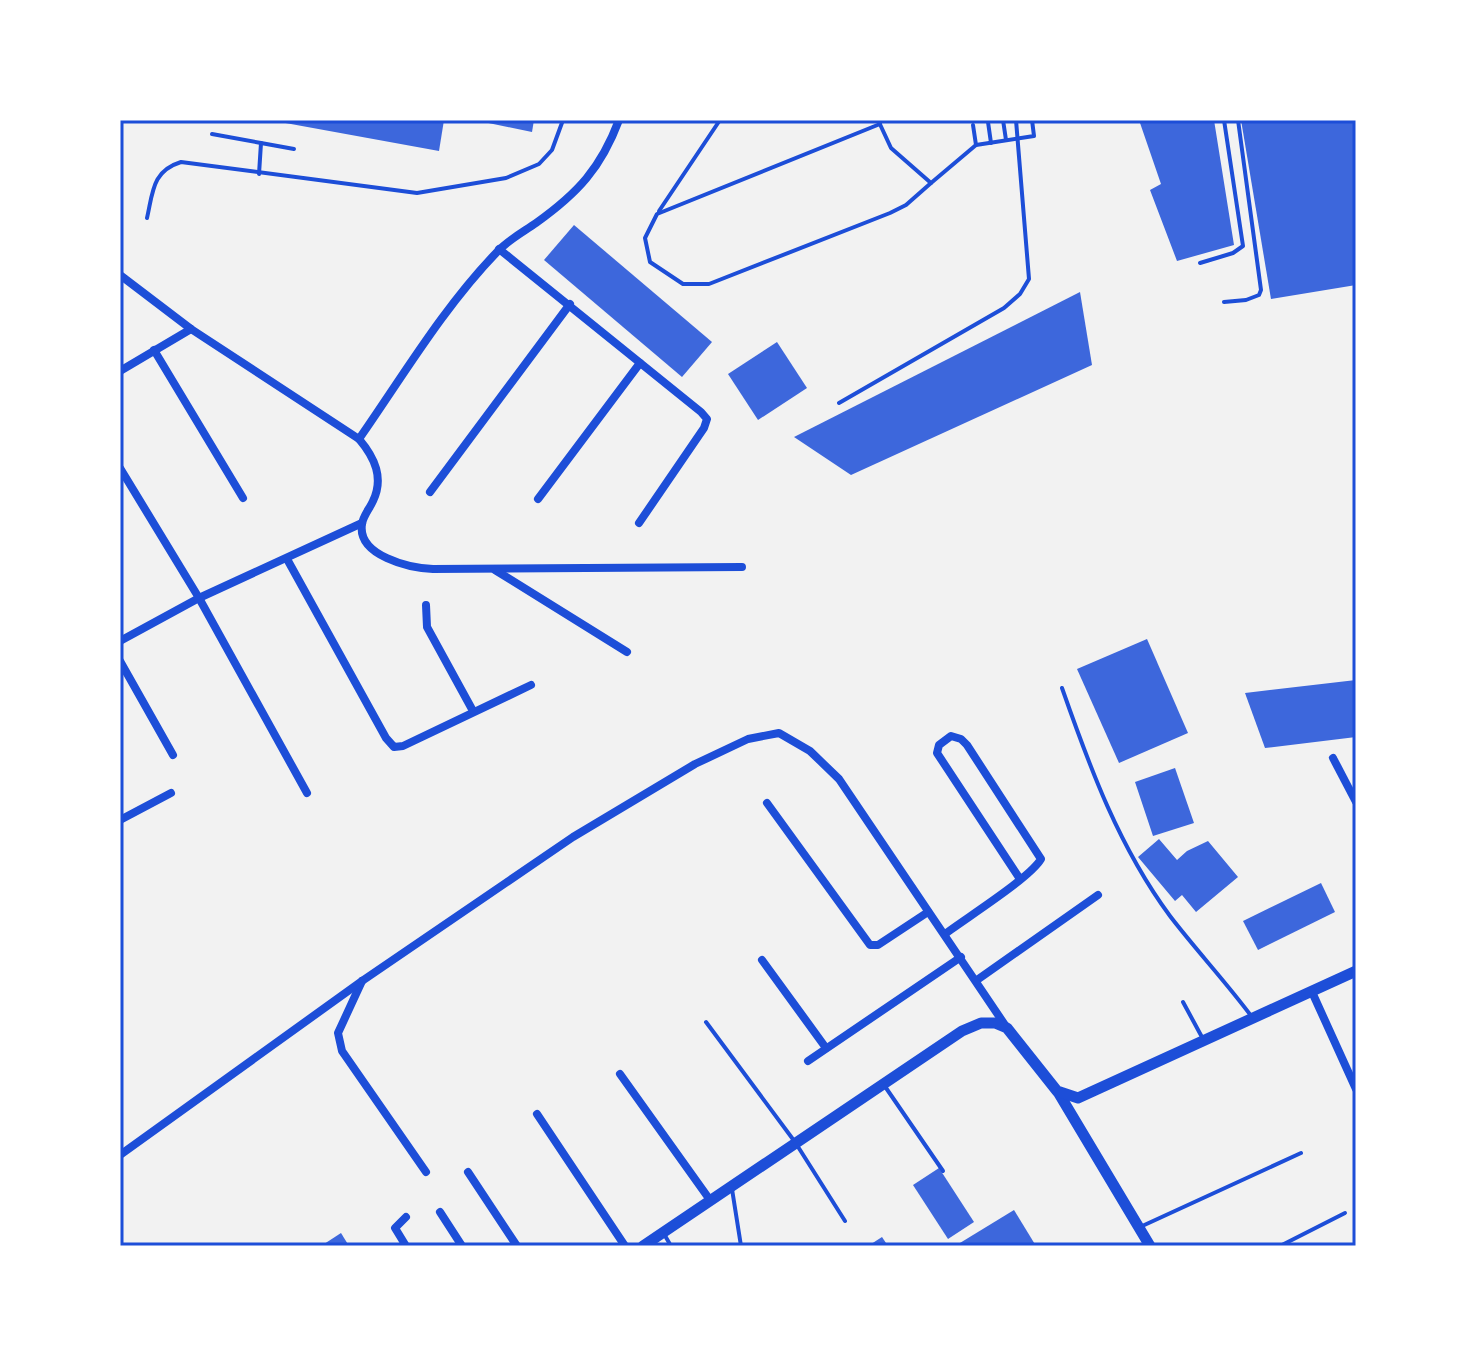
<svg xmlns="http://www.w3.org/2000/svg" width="1476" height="1366" font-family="'Asap Condensed',sans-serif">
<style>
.building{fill:#3d67dc}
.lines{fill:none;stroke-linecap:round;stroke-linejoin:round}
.service{stroke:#1d4ed8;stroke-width:4}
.minor{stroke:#1d4ed8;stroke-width:8}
.secondary{stroke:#1d4ed8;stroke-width:11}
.neatline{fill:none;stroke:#1d4ed8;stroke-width:3}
</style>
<rect width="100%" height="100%" fill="#f2f2f2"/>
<g class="building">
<path d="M 269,120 L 444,120 L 439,151 Z"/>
<path d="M 474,120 L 534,120 L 532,132 Z"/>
<path d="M 1139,120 L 1214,120 L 1234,245 L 1177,261 L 1150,190 L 1161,184 Z"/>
<path d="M 1241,120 L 1356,120 L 1356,285 L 1271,299 Z"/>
<path d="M 574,225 L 712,342 L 682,377 L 544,260 Z"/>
<path d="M 1080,292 L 1092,365 L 851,475 L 794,437 Z"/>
<path d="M 777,342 L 807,388 L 758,420 L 728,374 Z"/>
<path d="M 1147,639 L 1188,733 L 1119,763 L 1077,669 Z"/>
<path d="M 1356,680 L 1356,737 L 1265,748 L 1245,693 Z"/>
<path d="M 1175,768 L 1194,823 L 1153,836 L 1135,782 Z"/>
<path d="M 1159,839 L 1177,860 L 1187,851 L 1208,841 L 1238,877 L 1196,912 L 1182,895 L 1175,901 L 1138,857 Z"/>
<path d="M 1321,883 L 1335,912 L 1258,950 L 1243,921 Z"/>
<path d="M 939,1168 L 974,1222 L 948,1239 L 913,1185 Z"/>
<path d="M 1014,1210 L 1036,1246 L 955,1246 Z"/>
<path d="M 341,1233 L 349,1246 L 321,1246 Z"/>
<path d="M 882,1237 L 888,1246 L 868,1246 Z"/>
</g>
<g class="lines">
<g class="service">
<path d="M 878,120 L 891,148 L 931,183 L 976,145 L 1034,136 L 1032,120"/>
<path d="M 1003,120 L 1006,140"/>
<path d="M 988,122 L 991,143"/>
<path d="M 880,124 L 657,214 L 645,238 L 650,262 L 683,284 L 709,284 L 890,213 L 906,205 L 931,183"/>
<path d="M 973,125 L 976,145"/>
<path d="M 212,134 L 261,143 L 259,174"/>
<path d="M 261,143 L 294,149"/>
<path d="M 659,211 L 720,120"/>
<path d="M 147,218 C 153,192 152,171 181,162 L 417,193 L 506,178 L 539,164 L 552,150 L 563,120"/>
<path d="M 1200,263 L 1233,253 L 1243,246 L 1224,120"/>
<path d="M 1224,302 L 1246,300 L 1259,295 L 1261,290 L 1238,120"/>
<path d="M 839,403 L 1004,308 L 1020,294 L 1029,279 L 1016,120"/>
<path d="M 1062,688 C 1090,768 1119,847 1170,916 C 1196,950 1226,982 1252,1017"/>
<path d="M 1183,1002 L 1203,1039"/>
<path d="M 706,1022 L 795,1142 L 845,1221"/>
<path d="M 884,1085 L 943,1171"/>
<path d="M 732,1189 L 741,1246"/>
<path d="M 1140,1227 L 1301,1153"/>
<path d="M 664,1234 L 671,1246"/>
<path d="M 1280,1246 L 1345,1213"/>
</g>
<g class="minor">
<path d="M 499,249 L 701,412 L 707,419 L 704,428 L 639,523"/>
<path d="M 120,275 L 191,329 L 359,439 C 375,458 384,478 373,501 C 370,508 363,516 362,524 C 357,556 410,568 433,569 L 742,567"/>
<path d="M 154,350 L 243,498"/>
<path d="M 120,371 L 191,329"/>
<path d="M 359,439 C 403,376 443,308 497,252 C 508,240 523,232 536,223 C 578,193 601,168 619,120"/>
<path d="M 120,468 L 199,598 L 307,793"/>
<path d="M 430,492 L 570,304"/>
<path d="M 538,499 L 640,363"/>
<path d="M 287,559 L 386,738 L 394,747 L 403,746 L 531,685"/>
<path d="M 495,570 L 627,652"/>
<path d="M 426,605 L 427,627 L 473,711"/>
<path d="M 120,641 L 199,598 L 362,523"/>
<path d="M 120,661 L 173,755"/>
<path d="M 1333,758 L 1356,802"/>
<path d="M 767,803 L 870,945 L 878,945 L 928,912"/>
<path d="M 120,820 L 171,793"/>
<path d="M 945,934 C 966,918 1030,878 1041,859 L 967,745 L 961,739 L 951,736 L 939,745 L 937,753 L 1020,879"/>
<path d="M 762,960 L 826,1048"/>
<path d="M 977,980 L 1098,895"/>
<path d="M 362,981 L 338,1033 L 342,1051 L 426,1172"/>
<path d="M 1312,992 L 1356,1089"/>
<path d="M 808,1061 L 961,957"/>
<path d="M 620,1074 L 710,1200"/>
<path d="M 537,1114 L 625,1246"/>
<path d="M 120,1155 L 362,981 L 573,837 L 695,764 L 748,739 L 779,733 L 810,751 L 839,779 L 1007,1028"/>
<path d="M 468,1172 L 517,1246"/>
<path d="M 440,1212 L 462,1246"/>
<path d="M 406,1217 L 395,1228 L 406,1246"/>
</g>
<g class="secondary">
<path d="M 1058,1092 L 1150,1246"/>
<path d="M 643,1246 L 962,1031 L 981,1023 L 995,1023 L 1007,1028 L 1057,1091 L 1078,1098 L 1356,971"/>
</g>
</g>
<rect width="1476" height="1366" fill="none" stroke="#ffffff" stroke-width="244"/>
<rect x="122" y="122" width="1232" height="1122" class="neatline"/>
</svg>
